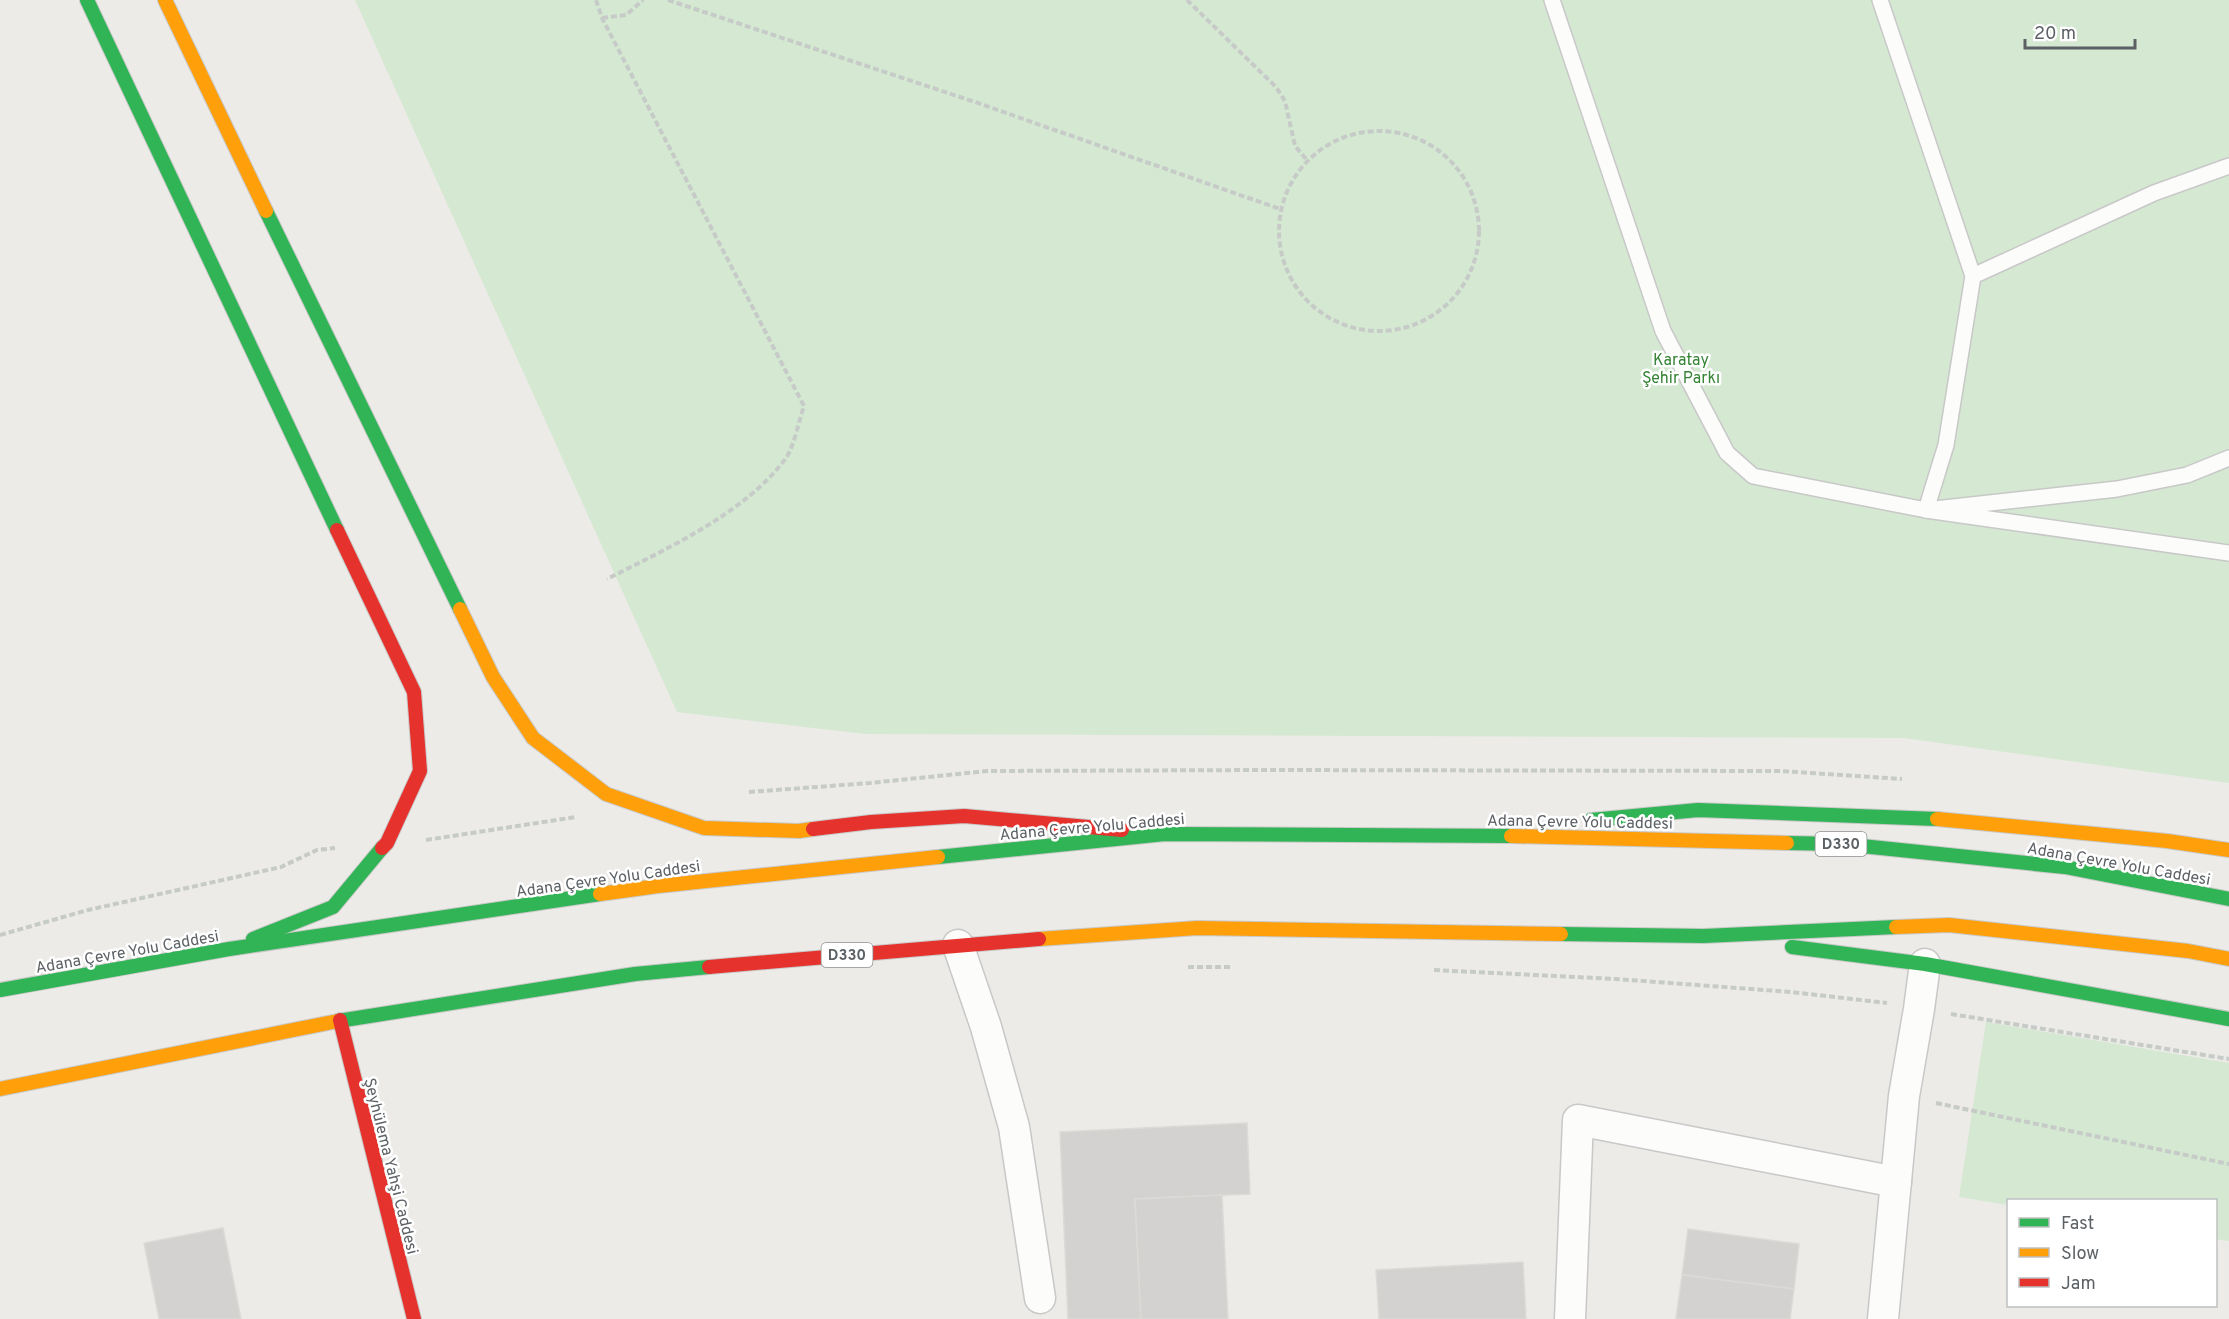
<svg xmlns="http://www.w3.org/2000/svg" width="2229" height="1319" font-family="Overpass,sans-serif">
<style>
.green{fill:#d5e8d2}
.building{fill:#d3d2d0;stroke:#dcdad6;stroke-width:1.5}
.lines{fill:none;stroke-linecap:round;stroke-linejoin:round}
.lane-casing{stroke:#c8c8c8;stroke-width:18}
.street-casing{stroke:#c8c8c8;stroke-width:33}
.fast-casing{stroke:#c9c9c9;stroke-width:16}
.slow-casing{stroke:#c9c9c9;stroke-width:16}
.jam-casing{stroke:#c9c9c9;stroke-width:16}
.path{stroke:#c6cbc8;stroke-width:4;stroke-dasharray:6 3;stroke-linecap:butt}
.lane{stroke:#fcfcfb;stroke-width:15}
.street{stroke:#fcfcfb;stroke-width:30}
.fast{stroke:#30b455;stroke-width:14}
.slow{stroke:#ff9f0a;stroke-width:14}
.jam{stroke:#e5322d;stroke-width:14}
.labels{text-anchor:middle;stroke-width:5;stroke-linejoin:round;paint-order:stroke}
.shield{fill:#fff;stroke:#8d9093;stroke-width:1.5}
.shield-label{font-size:15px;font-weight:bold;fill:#5c6165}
.park-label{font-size:16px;fill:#358335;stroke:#fff}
.street-label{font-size:16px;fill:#5c6165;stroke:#fff}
</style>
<rect width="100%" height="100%" fill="#ecebe7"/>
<g class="green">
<path d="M 355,0 L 2229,0 L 2229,783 L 1904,738 L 865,734 L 677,712 Z"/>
<path d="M 1986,1022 L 2229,1063 L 2229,1241 L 2216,1239 L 2216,1200 L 2008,1200 L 2008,1205 L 1959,1197 Z"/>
</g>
<g class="building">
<path d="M 1247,1123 L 1250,1194 L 1135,1199 L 1141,1319 L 1068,1319 L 1060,1132 Z"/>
<path d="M 1222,1195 L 1228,1319 L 1141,1319 L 1135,1199 Z"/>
<path d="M 223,1228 L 241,1319 L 159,1319 L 144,1243 Z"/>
<path d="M 1688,1229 L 1799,1244 L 1794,1289 L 1682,1275 Z"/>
<path d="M 1523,1262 L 1526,1319 L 1379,1319 L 1376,1270 Z"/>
<path d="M 1682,1275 L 1794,1289 L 1790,1319 L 1676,1319 Z"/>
</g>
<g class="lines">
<g class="lane-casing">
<g id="lane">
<path d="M 1552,0 L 1663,331 L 1727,453 L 1753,476 L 1926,510 L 2229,553"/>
<path d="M 1880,0 L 1973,276 L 2154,193 L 2229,166"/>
<path d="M 1973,276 L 1946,445 L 1926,510 L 2117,489 L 2187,475 L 2229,458"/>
</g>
</g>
<g class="street-casing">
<g id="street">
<path d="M 958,945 L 986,1027 L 1014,1127 L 1040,1298"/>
<path d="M 1570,1319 L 1578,1120 L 1896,1182"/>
<path d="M 1883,1319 L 1904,1096 L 1919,1009 L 1925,964"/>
</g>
</g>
<g class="fast-casing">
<g id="fast">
<path d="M 87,0 L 337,530"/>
<path d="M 266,211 L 460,609"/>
<path d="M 1591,820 L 1698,810 L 1937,819"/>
<path d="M 1787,843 L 1842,844 L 2065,867 L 2229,899"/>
<path d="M 938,857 L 1165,834 L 1511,836"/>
<path d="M 1561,934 L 1704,936 L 1896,927"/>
<path d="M 253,939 L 333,907 L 382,848"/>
<path d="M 1792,947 L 1925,964 L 2229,1019"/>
<path d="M 0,990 L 229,949 L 600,894"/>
<path d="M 338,1021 L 635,974 L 709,967"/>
</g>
</g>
<g class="slow-casing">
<g id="slow">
<path d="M 165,0 L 266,211"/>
<path d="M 460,609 L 493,677 L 533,738 L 606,794 L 704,828 L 799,831 L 813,829"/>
<path d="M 1937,819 L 2167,841 L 2229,850"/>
<path d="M 1511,836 L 1787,843"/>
<path d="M 600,894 L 658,886 L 938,857"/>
<path d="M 1896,927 L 1949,925 L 2188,951 L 2229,959"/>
<path d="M 1039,939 L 1197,928 L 1561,934"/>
<path d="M 0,1089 L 338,1021"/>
</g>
</g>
<g class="jam-casing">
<g id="jam">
<path d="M 337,530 L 414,692 L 420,771 L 387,843 L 382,848"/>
<path d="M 813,829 L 871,822 L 964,816 L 1122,830"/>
<path d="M 709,967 L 1039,939"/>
<path d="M 340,1020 L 414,1319"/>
</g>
</g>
<g class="path">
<path d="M 596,0 L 602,18 L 804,406 C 799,420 794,447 786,458 C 746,513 666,549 607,579"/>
<path d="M 668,0 L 972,101 L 1280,209"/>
<path d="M 1187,0 L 1276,87 L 1285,101 L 1295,146 L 1307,160"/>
<path d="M 602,18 L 626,15 L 643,0"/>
<circle cx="1379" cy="231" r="100"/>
<path d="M 749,792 L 870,783 L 987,771 L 1269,770 L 1781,771 L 1902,779"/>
<path d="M 426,840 L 576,817"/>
<path d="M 0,935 L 88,910 L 281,867 L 317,850 L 335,848"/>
<path d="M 1188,967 L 1232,967"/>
<path d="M 1434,970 L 1616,979 L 1791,992 L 1887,1003"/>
<path d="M 1951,1014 L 2229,1059"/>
<path d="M 1936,1103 L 2229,1164"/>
</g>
<use href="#lane" class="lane"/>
<use href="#street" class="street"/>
<use href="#fast" class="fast"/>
<use href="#slow" class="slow"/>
<use href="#jam" class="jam"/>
</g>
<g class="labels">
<g class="shield">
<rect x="1815.5" y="832" width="51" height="24" rx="4.5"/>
<rect x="821.5" y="943" width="51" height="24" rx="4.5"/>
</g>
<g class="shield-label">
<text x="1841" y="849">D330</text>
<text x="847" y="960">D330</text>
</g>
<g class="park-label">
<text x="1681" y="365">Karatay<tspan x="1681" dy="18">Şehir Parkı</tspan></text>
</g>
<g class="street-label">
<text transform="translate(1580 821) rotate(1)" y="6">Adana Çevre Yolu Caddesi</text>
<text transform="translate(1092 826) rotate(-5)" y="6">Adana Çevre Yolu Caddesi</text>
<text transform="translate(2119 863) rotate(10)" y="6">Adana Çevre Yolu Caddesi</text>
<text transform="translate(608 878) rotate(-8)" y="6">Adana Çevre Yolu Caddesi</text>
<text transform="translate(127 951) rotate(-10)" y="6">Adana Çevre Yolu Caddesi</text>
<text transform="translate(392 1166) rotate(76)" y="6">Şeyhülema Yahşi Caddesi</text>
</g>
</g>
<rect x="2007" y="1199" width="210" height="108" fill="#ffffff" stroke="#bec0c1" stroke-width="1.5"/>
<rect x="2019" y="1218" width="30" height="9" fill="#30b455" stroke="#bec0c1" stroke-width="1.5"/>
<text x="2061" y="1229" font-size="18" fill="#5c6165">Fast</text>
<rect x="2019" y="1248" width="30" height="9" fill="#ff9f0a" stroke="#bec0c1" stroke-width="1.5"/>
<text x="2061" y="1259" font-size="18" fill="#5c6165">Slow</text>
<rect x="2019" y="1278" width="30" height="9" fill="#e5322d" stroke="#bec0c1" stroke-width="1.5"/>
<text x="2061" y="1289" font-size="18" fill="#5c6165">Jam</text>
<path d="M2025 39v9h110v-9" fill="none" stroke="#5c6165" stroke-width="3"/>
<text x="2034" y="39" font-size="18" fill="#5c6165" stroke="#ffffff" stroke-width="4.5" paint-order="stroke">20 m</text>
</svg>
